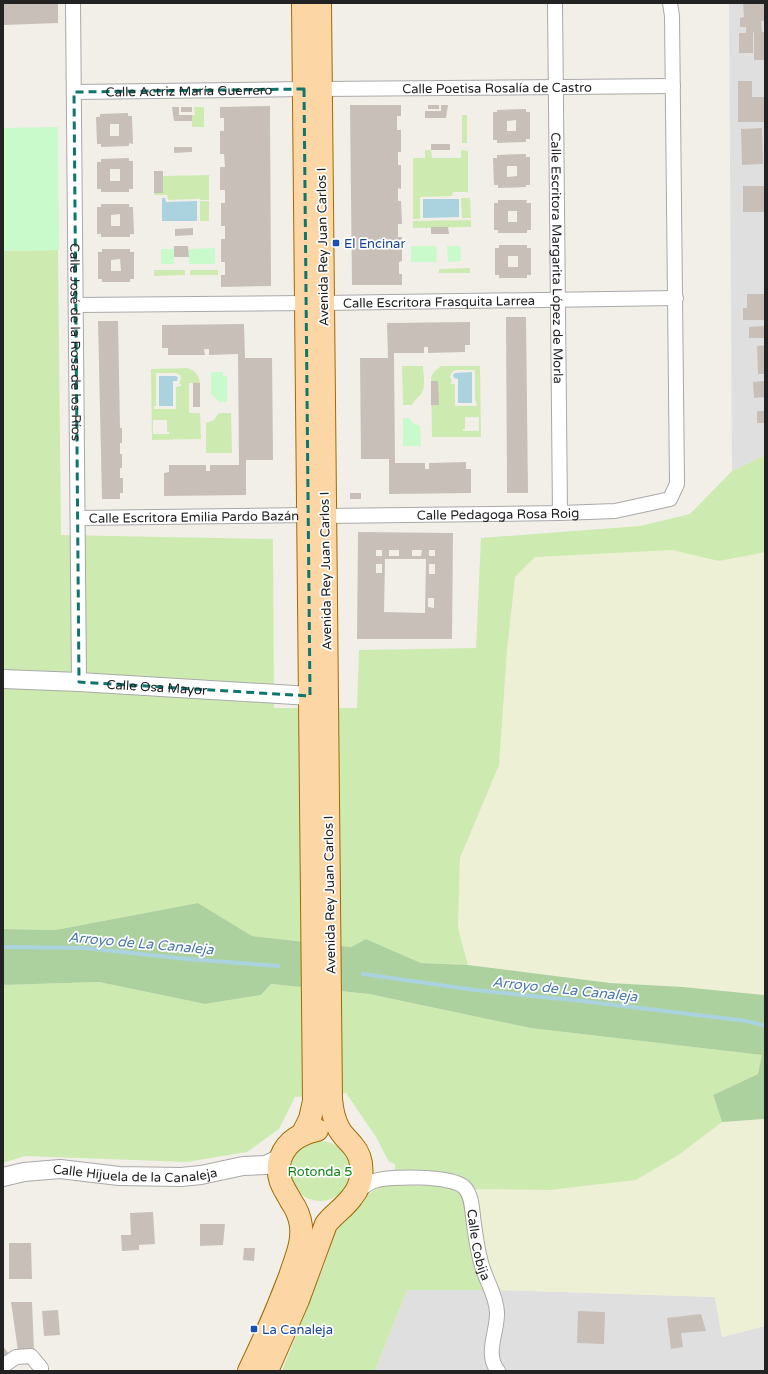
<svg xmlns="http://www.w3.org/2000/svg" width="768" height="1374" font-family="'Varela Round',sans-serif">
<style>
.residential{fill:#e0dfdf}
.farmland{fill:#eef0d5}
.grass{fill:#cdebb0;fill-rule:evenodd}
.forest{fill:#add19e}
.park{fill:#c8facc}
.water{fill:#aad3df}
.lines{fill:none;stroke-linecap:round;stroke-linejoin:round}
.stream{stroke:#aad3df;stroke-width:4}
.building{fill:#c7bfb8;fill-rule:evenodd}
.minor-casing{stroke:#a9a9a9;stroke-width:16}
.tertiary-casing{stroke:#a9a9a9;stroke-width:20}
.primary-casing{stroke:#a06b00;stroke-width:24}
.minor{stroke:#fff;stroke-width:14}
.tertiary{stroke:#fff;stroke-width:18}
.primary{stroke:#fcd6a4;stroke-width:22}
.marked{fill:none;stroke:#0f766e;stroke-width:3;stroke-dasharray:8 5;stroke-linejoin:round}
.transit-dot{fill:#1a4fb4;stroke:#fff;stroke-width:1.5}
.labels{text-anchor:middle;stroke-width:3.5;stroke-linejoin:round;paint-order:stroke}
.street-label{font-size:13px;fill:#222;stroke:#fff}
.transit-label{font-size:13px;fill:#164399;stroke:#fff;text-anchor:start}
.park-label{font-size:13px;fill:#0c8416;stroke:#fff}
.water-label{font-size:14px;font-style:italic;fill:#4a7aab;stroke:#fff}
</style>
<rect width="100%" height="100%" fill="#f2efe9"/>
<g class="residential">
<path d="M 729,3 L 765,3 L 765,455 L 732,471 Z"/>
<path d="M 407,1290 L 498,1290 L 715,1297 L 722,1337 L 765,1326 L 765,1371 L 375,1371 Z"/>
</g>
<g class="farmland">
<path d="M 644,548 L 765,549 L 765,995 L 683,987 L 610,983 L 468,965 L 458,928 L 460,858 L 478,815 L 507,650 L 515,567 L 529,550 Z"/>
<path d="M 765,1119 L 765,1326 L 722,1337 L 715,1297 L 498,1290 L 484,1254 L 470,1189 L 550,1190 L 636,1180 L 680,1154 L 722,1122 Z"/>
</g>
<g class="grass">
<path d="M 194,107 L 204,107 L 204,127 L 192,127 L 192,115 L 195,115 Z"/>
<rect x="462" y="115" width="5" height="28"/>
<path d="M 425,150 L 431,150 L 432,158 L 461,158 L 461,150 L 468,151 L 468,192 L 453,192 L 452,196 L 420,197 L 420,219 L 413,219 L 413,158 L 425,158 Z"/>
<path d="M 209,175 L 209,200 L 200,200 L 199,198 L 198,198 L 198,199 L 168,200 L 167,195 L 154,195 L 154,193 L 163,193 L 163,176 Z"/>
<path d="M 461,198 L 470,198 L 471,218 L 462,218 Z"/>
<rect x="200" y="201" width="9" height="20"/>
<path d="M 471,220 L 471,227 L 413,228 L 413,221 Z"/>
<path d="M 58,250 L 61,535 L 273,539 L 274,708 L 357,708 L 359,650 L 476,648 L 481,538 L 640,526 L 690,514 L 732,471 L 765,455 L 765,552 L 719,561 L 672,550 L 535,557 L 515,577 L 507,650 L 499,765 L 460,858 L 458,928 L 468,965 L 421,963 L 366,939 L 351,947 L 252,936 L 198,903 L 55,930 L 3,929 L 3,251 Z"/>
<path d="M 470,268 L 470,273 L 439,273 L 439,269 Z"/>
<path d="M 154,270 L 185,270 L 185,275 L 154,276 Z"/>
<rect x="190" y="270" width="28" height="5"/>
<path d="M 402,366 L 423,366 C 423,373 426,386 422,392 C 420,397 414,399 412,405 L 403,405 Z"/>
<path d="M 441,366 L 480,366 L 481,437 L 432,437 L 431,377 L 434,372 ZM 456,370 L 475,370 L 475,398 L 477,406 L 455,406 L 455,384 L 451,384 L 452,380 L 450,377 L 452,372 ZM 465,417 L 479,417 L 479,431 L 463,431 L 463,429 L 465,429 Z"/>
<path d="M 187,368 C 195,370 199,375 200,383 L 189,383 L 189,413 L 200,413 L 201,439 L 152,440 L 151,369 ZM 156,373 L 176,373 L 180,375 L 181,379 L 179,384 L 181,384 L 181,386 L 176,387 L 176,409 L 154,409 L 154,406 L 156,406 ZM 153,420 L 167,420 L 167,432 L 169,432 L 169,434 L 153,434 Z"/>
<path d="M 219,413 L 231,413 L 232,453 L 206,453 L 206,423 L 214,420 Z"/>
<path d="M 99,982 L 205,1004 L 261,995 L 271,984 L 369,994 L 530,1028 L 763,1055 L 758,1074 L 713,1095 L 722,1122 L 680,1154 L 636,1180 L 550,1190 L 470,1189 L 466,1181 L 455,1174 L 395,1170 L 395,1164 L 389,1162 L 376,1137 L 346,1093 L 295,1097 L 279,1129 L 247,1152 L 187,1162 L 25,1156 L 3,1163 L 3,985 Z"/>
<circle cx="320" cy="1171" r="30"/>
<path d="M 386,1185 L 448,1186 L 461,1193 L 466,1200 L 488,1290 L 407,1290 L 375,1371 L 282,1371 L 325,1263 L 335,1233 L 342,1223 L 360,1206 L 366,1196 L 380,1186 Z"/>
</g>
<path class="forest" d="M 198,903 L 252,936 L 351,947 L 366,939 L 421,963 L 468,965 L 610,983 L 683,987 L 765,995 L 765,1119 L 722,1122 L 713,1095 L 758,1074 L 762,1055 L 530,1028 L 369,994 L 271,984 L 261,995 L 205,1004 L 99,982 L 3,985 L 3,929 L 55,930 Z"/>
<g class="park">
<path d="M 3,114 L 3,128 L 58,127 L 59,250 L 3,251 Z"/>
<path d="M 411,246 L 436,246 L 437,262 L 411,262 Z"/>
<path d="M 447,246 L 460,246 L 461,261 L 448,262 Z"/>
<path d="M 215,248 L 215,264 L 189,264 L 189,249 Z"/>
<rect x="161" y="249" width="13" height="15"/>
<path d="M 211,372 L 223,372 L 223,376 L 227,376 L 227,402 L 219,402 L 219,401 L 217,400 L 215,397 L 213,397 L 213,395 L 211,395 Z"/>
<path d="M 403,418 L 409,418 L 413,423 L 420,426 L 421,446 L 403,446 Z"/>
</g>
<g class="water">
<path d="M 162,198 L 165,198 L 166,202 L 197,201 L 197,221 L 162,221 Z"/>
<path d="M 423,199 L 459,199 L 459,217 L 423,218 Z"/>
<path d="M 472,372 L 472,403 L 458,403 L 458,379 L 454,378 L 453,375 L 455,373 Z"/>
<path d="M 159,376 L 175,376 L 178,377 L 177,381 L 173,381 L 173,406 L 159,406 Z"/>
</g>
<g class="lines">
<g class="stream">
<path d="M 3,947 L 86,948 L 187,959 L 278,966"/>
<path d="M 363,974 L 475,990 L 582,1001 L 747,1021 L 765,1026"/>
</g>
</g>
<g class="building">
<path d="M 3,3 L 58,3 L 58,23 L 4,25 Z"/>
<path d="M 743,3 L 764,3 L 764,21 L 761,21 L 762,32 L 765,32 L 765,60 L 754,60 L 754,32 L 753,33 L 753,53 L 739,53 L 739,33 L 746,33 L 746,27 L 740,27 L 740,18 L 744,17 Z"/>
<path d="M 738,81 L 752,81 L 752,97 L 765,97 L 765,122 L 738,122 Z"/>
<path d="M 350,105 L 401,105 L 401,116 L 397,116 L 397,130 L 401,130 L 401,152 L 398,152 L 398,165 L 401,165 L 401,189 L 398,188 L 398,201 L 401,201 L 402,224 L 398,224 L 398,237 L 402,237 L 402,261 L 399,262 L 399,274 L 402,274 L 402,285 L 352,285 Z"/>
<rect x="428" y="105" width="11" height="4"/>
<path d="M 441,105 L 448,105 L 446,118 L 425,118 L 425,111 L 441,111 Z"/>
<path d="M 270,106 L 271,286 L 221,287 L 221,275 L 225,275 L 225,262 L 221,262 L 221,239 L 225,239 L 225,226 L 221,226 L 221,203 L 225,203 L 225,190 L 220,190 L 220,167 L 225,167 L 224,154 L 220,154 L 220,131 L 224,131 L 224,118 L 220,118 L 220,107 Z"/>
<path d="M 172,107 L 179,107 L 179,115 L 192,115 L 192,121 L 174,121 Z"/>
<rect x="181" y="107" width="11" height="5"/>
<path d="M 526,109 L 526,112 L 530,112 L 530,139 L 526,139 L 526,142 L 497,143 L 497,140 L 493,140 L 493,112 L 497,112 L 497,110 ZM 516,120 L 516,131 L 507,131 L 507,121 Z"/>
<path d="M 128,113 L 128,116 L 132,116 L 133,144 L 129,143 L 129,146 L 101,147 L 101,144 L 97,144 L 96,117 L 100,117 L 100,114 ZM 110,124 L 119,124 L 119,136 L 110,136 Z"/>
<path d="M 762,128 L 763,164 L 742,165 L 741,129 Z"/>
<rect x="431" y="144" width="19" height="6"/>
<path d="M 174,147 L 192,147 L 192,152 L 174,153 Z"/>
<path d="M 526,154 L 526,157 L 530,157 L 530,185 L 526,185 L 526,187 L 498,188 L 498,185 L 494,185 L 493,158 L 497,158 L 497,155 ZM 507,166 L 517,166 L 517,176 L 507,177 Z"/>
<path d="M 129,158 L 129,161 L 133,161 L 133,189 L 129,189 L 129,192 L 101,192 L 101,189 L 97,189 L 97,162 L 101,162 L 101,159 ZM 110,169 L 120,169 L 120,181 L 110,181 Z"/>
<rect x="154" y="171" width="9" height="22"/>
<rect x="743" y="186" width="22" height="26"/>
<path d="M 498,200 L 527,200 L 526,203 L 531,203 L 531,230 L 527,230 L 527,233 L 498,233 L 498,230 L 494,230 L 494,203 L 498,203 ZM 508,211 L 517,211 L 517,222 L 508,222 Z"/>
<path d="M 101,204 L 129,204 L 129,207 L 133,207 L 134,234 L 130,234 L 130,237 L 101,237 L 101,234 L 97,234 L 97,207 L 101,207 ZM 120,214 L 120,226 L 111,226 L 111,215 Z"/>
<path d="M 431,227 L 448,227 L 449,234 L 431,234 Z"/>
<path d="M 193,228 L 193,235 L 175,236 L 175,229 Z"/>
<path d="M 499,245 L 527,245 L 527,248 L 531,248 L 531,275 L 527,275 L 527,278 L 499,278 L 499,275 L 495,275 L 495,248 L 499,248 ZM 508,256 L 518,256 L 518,267 L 508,267 Z"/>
<path d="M 174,246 L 188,246 L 189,257 L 174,257 Z"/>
<path d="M 102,249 L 130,249 L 130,252 L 134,252 L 134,279 L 130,279 L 130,282 L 102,282 L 102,279 L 98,279 L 98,252 L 102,252 ZM 120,259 L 121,271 L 111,271 L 111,260 Z"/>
<path d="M 747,294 L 765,294 L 765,320 L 743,320 L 743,308 L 747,308 Z"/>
<path d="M 506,317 L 526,317 L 528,493 L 507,493 Z"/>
<path d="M 98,321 L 118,321 L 120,428 L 122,428 L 122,443 L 120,443 L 120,454 L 122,454 L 122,468 L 120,468 L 120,478 L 123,478 L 123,493 L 120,493 L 120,499 L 102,499 Z"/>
<path d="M 470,322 L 470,345 L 465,345 L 465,352 L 428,353 L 428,347 L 424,347 L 424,353 L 394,353 L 395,463 L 425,463 L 425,469 L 429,469 L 429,463 L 466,462 L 466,469 L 471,469 L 471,493 L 389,494 L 389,459 L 361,459 L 360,358 L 388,358 L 387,323 Z"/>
<path d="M 244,324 L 245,358 L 272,358 L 273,460 L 246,460 L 246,495 L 164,496 L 164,473 L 169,472 L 169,465 L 206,465 L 206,471 L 210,471 L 210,465 L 239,465 L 238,354 L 209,355 L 209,349 L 204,349 L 205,355 L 168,355 L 168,348 L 162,348 L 162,325 Z"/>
<path d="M 765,326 L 765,338 L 749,338 L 749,327 Z"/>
<path d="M 765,345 L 765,374 L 758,374 L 757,346 Z"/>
<path d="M 431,381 L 438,381 L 439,405 L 431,405 Z"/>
<path d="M 765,381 L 765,397 L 754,398 L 753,382 Z"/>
<rect x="193" y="383" width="7" height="24"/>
<rect x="757" y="411" width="8" height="12"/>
<rect x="350" y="493" width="11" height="6"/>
<path d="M 358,532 L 453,533 L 452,639 L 357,639 ZM 376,550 L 382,550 L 382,556 L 376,556 ZM 389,550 L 399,550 L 399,556 L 389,556 ZM 412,550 L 422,550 L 421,556 L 412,556 ZM 429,550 L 435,550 L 435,556 L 429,556 ZM 385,559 L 426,559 L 425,613 L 384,612 ZM 376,564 L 382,564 L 382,573 L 376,573 ZM 429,564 L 435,564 L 435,574 L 429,574 ZM 428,598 L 434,598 L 434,608 L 428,607 Z"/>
<path d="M 153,1212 L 155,1244 L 139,1245 L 139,1250 L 122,1251 L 121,1235 L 131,1235 L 130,1213 Z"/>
<path d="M 200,1224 L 225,1224 L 223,1245 L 200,1246 Z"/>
<path d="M 9,1243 L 31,1243 L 32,1279 L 9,1279 Z"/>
<path d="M 244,1248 L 255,1248 L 254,1261 L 243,1260 Z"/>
<path d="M 11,1302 L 32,1302 L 34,1351 L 18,1351 Z"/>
<path d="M 58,1310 L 60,1335 L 44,1336 L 42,1311 Z"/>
<path d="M 578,1311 L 605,1312 L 604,1344 L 577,1343 Z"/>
<path d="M 701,1314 L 706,1331 L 681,1333 L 683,1347 L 671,1349 L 667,1318 Z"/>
<path d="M 3,1346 L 11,1357 L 3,1363 Z"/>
</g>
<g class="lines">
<g class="minor-casing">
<g id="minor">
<path id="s1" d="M 73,3 L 79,682"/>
<path id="s2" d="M 555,3 L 560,513"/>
<path id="s3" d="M 321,89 L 673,86"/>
<path id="s4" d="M 74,92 L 304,89"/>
<path id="s5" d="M 323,303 L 676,298"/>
<path d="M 77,305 L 306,303"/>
<path id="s6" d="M 325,516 L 560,513 L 615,511 L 670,499 L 677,484 L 672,16 L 670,3"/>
<path id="s7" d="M 79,518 L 308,515"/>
<path id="s8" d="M 356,1192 C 361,1189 368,1183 374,1181 C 389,1176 452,1175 464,1187 C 473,1196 472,1213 474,1224 C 476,1239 478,1255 483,1269 C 488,1284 496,1296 497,1312 C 498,1331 484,1354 498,1371"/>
<path d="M 3,1366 L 16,1357 L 31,1356 L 41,1368 L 41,1371"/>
</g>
</g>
<g class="tertiary-casing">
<g id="tertiary">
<path id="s9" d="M 3,679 L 79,682 L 310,696"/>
<path id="s10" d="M 3,1177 L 24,1172 L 60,1169 L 119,1176 L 181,1177 L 201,1175 L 243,1166 L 266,1165 L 276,1160 L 284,1152"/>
</g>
</g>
<g class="primary-casing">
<g id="primary">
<path d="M 303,3 L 314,1101 L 310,1119 L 303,1133"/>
<path d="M 249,1371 C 264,1340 278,1308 290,1276 C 295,1260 303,1244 301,1226 C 300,1218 296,1208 291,1201 C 284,1188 277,1180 279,1164 C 283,1144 298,1134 317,1130"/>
<path d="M 267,1371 L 298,1300 L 326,1224 C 334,1214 345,1207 352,1197 C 364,1183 365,1160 353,1146 C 348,1140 343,1136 339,1129 C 334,1120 332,1110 331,1099 L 320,3"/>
</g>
</g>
<use href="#minor" class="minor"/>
<use href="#tertiary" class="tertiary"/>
<use href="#primary" class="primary"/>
</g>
<path class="marked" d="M 304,89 L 310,696 L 79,682 L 74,92 Z"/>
<g class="transit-dot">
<rect x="332" y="239" width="8" height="8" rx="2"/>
<rect x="250" y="1325" width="8" height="8" rx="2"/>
</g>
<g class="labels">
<g class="street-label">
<text dy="5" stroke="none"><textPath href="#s3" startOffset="176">Calle Poetisa Rosalía de Castro</textPath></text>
<text dy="5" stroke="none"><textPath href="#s4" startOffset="115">Calle Actriz María Guerrero</textPath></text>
<text transform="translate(322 247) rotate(-91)" y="5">Avenida Rey Juan Carlos I</text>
<text dy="5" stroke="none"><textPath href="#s2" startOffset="255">Calle Escritora Margarita López de Morla</textPath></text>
<text dy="5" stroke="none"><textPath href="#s5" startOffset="116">Calle Escritora Frasquita Larrea</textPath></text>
<text dy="5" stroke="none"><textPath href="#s1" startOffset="339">Calle José de la Rosa de los Ríos</textPath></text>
<text dy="5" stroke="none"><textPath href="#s6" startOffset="173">Calle Pedagoga Rosa Roig</textPath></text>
<text dy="5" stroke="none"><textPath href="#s7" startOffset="115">Calle Escritora Emilia Pardo Bazán</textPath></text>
<text transform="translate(325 571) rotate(-91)" y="5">Avenida Rey Juan Carlos I</text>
<text dy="5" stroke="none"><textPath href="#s9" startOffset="154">Calle Osa Mayor</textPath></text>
<text transform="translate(329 895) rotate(-91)" y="5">Avenida Rey Juan Carlos I</text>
<text dy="5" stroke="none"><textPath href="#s10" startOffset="133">Calle Hijuela de la Canaleja</textPath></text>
<text dy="5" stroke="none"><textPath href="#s8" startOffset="173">Calle Cobija</textPath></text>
</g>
<g class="transit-label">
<text x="344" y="248">El Encinar</text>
<text x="262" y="1334">La Canaleja</text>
</g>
<g class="park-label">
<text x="320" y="1176">Rotonda 5</text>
</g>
<g class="water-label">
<text transform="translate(141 943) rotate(5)" y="5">Arroyo de La Canaleja</text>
<text transform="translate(565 989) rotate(6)" y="5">Arroyo de La Canaleja</text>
</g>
</g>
<rect width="768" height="1374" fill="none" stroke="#222222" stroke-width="8"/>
</svg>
